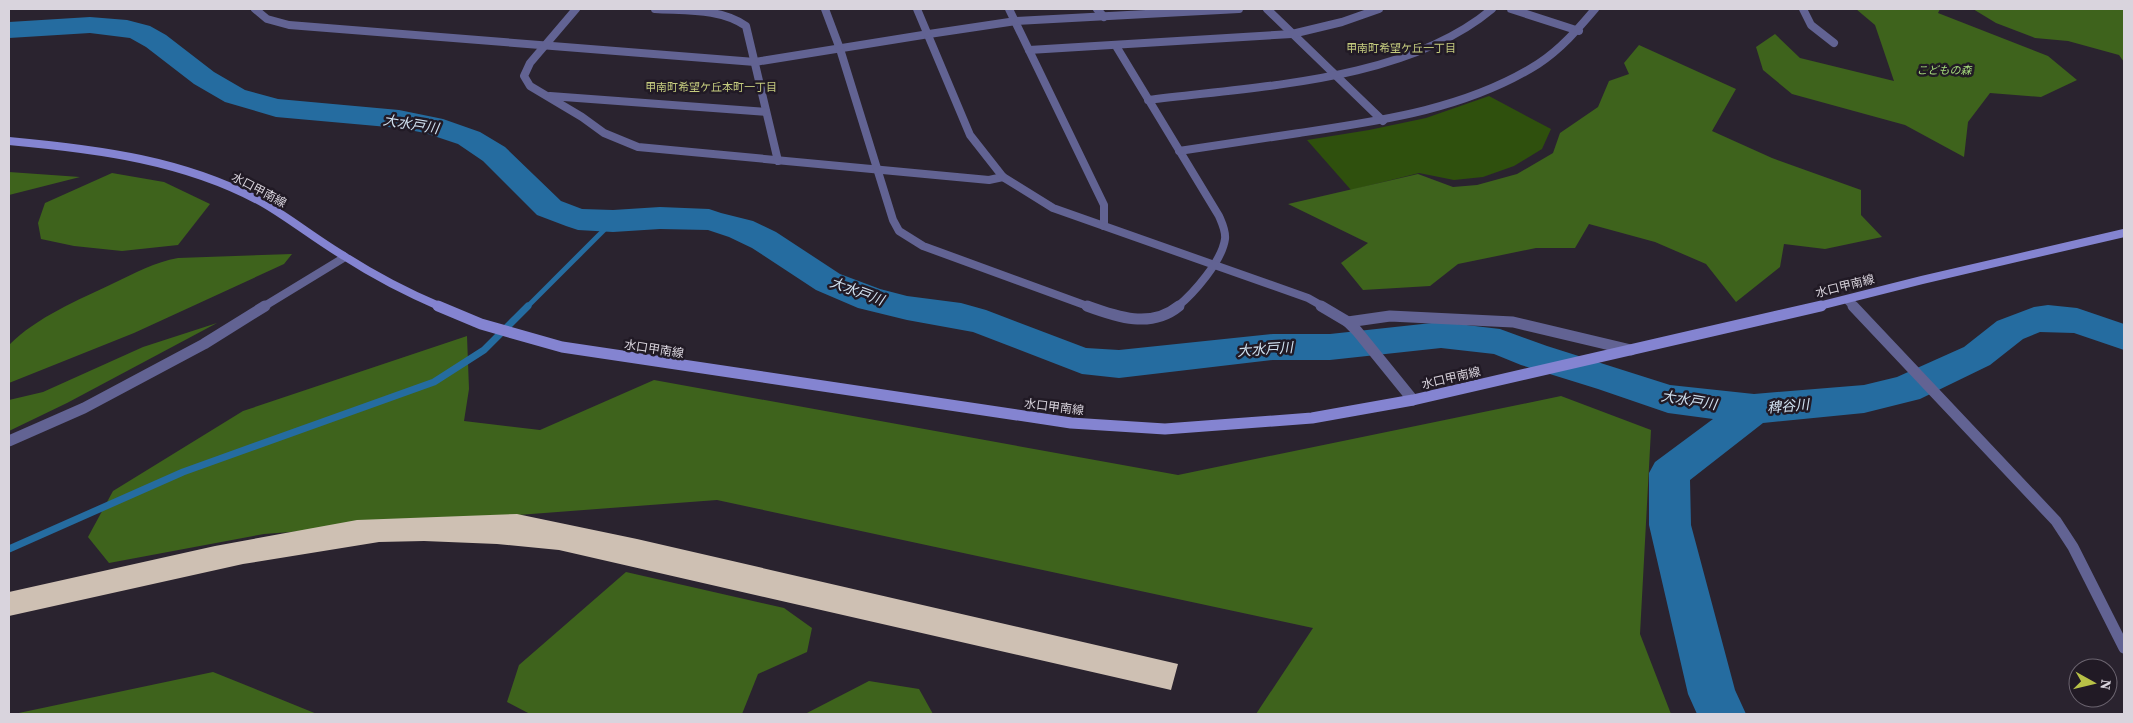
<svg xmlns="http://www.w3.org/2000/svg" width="2133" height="723" font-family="'Source Serif 4','Noto Sans JP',serif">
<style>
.green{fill:#2f500d}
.forest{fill:#3e631c}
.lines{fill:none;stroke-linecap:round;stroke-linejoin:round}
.stream-far1{stroke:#256ca0;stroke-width:5}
.stream{stroke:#256ca0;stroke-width:7}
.river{fill:#256ca0;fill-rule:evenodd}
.building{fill:#cec0b3}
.minor-far1{stroke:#626393;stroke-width:8}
.minor{stroke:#626393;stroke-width:11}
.tertiary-far1{stroke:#626393;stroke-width:8}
.tertiary{stroke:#626393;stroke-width:11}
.secondary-far1{stroke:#8484d1;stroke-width:8}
.secondary{stroke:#8484d1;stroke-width:11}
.labels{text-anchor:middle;stroke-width:5;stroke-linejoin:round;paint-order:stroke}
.far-neighbourhood-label{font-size:11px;fill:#c4cb7e;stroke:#211a25}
.far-park-label{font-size:11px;font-style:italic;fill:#a6dc7c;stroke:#211a25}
.street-label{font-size:12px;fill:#d9d4dd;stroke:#211a25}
.water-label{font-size:14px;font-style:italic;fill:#d1e2f1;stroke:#211a25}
</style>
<rect width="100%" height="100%" fill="#2a232f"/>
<path class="green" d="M 1489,96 L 1551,129 L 1542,149 L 1514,166 L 1483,177 L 1454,180 L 1419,173 L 1351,190 L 1307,140 L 1369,130 L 1426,118 Z"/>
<g class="forest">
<path d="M 1856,9 L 1940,9 L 1938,13 L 2048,56 L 2077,80 L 2041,97 L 1990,93 L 1968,122 L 1964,157 L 1905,125 L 1792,94 L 1763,70 L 1756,47 L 1775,34 L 1800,58 L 1894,81 L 1875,25 Z"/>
<path d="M 1973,9 L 2124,9 L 2124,62 L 2119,55 L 2068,41 L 2035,38 L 1996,23 Z"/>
<path d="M 1639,45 L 1736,89 L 1712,131 L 1772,158 L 1861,190 L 1861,215 L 1882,237 L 1825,249 L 1784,244 L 1780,267 L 1736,302 L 1706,264 L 1655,242 L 1589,224 L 1575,248 L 1536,248 L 1458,264 L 1430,286 L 1363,290 L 1341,263 L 1368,243 L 1288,204 L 1418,174 L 1453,187 L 1477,185 L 1517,174 L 1553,153 L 1560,133 L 1598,107 L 1609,81 L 1629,74 L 1624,63 Z"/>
<path d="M 9,172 L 80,177 L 9,195 Z"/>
<path d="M 112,173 L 164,182 L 210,204 L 178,245 L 122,251 L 74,246 L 41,239 L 38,223 L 45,203 Z"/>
<path d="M 292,254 L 284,264 L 134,333 L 9,383 L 9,345 C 37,317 78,300 114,283 C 135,273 155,262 178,258 Z"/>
<path d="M 217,323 L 67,403 L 9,431 L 9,400 L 43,392 L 143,347 Z"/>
<path d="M 467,336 L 469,389 L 464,421 L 540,430 L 654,380 L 1178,475 L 1561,396 L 1651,430 L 1640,634 L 1671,714 L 1256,714 L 1313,628 L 717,500 L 264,534 L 109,563 L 88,537 L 113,491 L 243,411 Z"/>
<path d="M 626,572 L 784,608 L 812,628 L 807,652 L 758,674 L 742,714 L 530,714 L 507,702 L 519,665 Z"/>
<path d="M 213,672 L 317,714 L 14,714 Z"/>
<path d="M 869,681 L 919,689 L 933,714 L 805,714 Z"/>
</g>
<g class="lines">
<path class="stream-far1" d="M 527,307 L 613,221"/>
<path class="stream" d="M 9,549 L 183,472 L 434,382 L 484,350 L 528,306"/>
<path class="river" d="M 90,17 L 127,20 L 150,26 L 166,35 L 214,72 L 245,90 L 278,99 L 399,110 L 443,119 L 480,132 L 505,147 L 561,201 L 582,209 L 613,210 L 660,207 L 709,209 L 721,213 L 753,221 L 776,232 L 840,274 L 880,289 L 907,296 L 961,303 L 986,310 L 1086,348 L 1119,350 L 1273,334 L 1330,334 L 1441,322 L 1500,329 L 1547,346 L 1670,385 L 1754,394 L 1864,385 L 1897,377 L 1964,347 L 1997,321 L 2034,307 L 2048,305 L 2077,308 L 2124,324 L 2124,350 L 2074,333 L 2040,332 L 2023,339 L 1990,365 L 1920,399 L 1864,413 L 1763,423 L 1690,480 L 1691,525 L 1735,690 L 1746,714 L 1697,714 L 1688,694 L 1649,525 L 1649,473 L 1655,462 L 1713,419 L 1668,413 L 1598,389 L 1521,365 L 1494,354 L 1441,348 L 1330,360 L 1273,360 L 1119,378 L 1082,374 L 973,332 L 907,320 L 858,308 L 816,290 L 752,248 L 729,237 L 708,230 L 660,229 L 613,232 L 578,230 L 566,226 L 537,215 L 483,161 L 458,144 L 425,133 L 399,128 L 276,117 L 225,102 L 194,84 L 146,47 L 130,38 L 90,33 L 9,38 L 9,22 Z"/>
</g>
<path class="building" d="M 517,514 L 637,539 L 1178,664 L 1171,690 L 559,550 L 497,544 L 424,541 L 379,542 L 243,564 L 9,616 L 9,592 L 215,546 L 357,520 Z"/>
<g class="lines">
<g class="minor-far1">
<path d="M 255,9 L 267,19 L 289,25 L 755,62 L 929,34"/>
<path d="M 576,9 L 530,63 L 524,76 L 530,86 L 582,117 L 604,133 L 638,147 L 989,180 L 1003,177"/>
<path d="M 655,9 C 686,11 720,8 746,26 L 778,161"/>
<path d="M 825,9 L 840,49 L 893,220 L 899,231 L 923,246 L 1090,307"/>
<path d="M 1009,9 L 1104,205 L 1104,226"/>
<path d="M 1097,9 L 1104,17"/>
<path d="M 1267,9 L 1383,121"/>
<path d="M 1511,9 L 1579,31"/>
<path d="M 1803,9 L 1811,25 L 1834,43"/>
<path d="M 1116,46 L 1219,216 C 1222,223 1226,231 1225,239 C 1222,261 1194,293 1177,307"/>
<path d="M 1029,50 L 1292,34 L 1342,22 L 1379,9"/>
<path d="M 550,96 L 766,112"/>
<path d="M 1148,100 C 1257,86 1405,82 1492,9"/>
<path d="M 1179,151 C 1219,145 1259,139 1299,133 C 1380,121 1467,109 1538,64 C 1561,49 1578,29 1595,9"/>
<path d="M 1847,300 L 1854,307"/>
<path d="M 263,307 L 345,257"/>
</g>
<g class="minor">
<path d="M 1087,306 C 1117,317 1151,329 1179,306"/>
<path d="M 1853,306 L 2056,521 L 2073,547 L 2124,648"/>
<path d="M 1348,322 L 1390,316 L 1513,322 L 1631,350"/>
<path d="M 9,441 L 84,408 L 204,344 L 265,306"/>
</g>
<g class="tertiary-far1">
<path d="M 917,9 L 970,135 L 1003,177 L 1053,208 L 1308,298 L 1324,307"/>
<path d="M 929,34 L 1016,21 L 1239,9"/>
</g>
<path class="tertiary" d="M 1321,306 L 1348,322 L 1357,331 L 1413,400"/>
<g class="secondary-far1">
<path d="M 9,141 C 96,149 187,160 265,204 C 292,220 317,240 344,256 C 375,276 408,293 441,307"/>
<path d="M 1815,307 L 1922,280 L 2124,233"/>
</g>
<path class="secondary" d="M 438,306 L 481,324 L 562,347 L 1071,423 L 1165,429 L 1312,418 L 1413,400 L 1821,306"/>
</g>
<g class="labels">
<g class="far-neighbourhood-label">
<text x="1401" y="52">甲南町希望ケ丘一丁目</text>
<text x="711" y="91">甲南町希望ケ丘本町一丁目</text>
</g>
<g class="far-park-label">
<text x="1944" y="74">こどもの森</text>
</g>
<g class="street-label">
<text transform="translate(259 190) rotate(28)" y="4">水口甲南線</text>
<text transform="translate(1845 286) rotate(-14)" y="4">水口甲南線</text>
<text transform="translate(654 349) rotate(9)" y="4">水口甲南線</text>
<text transform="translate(1451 378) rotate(-13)" y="4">水口甲南線</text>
<text transform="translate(1054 407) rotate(7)" y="4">水口甲南線</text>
</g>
<g class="water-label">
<text transform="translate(411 124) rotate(9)" y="5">大水戸川</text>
<text transform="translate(857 291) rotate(20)" y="5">大水戸川</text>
<text transform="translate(1265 349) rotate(-4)" y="5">大水戸川</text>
<text transform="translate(1689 400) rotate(9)" y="5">大水戸川</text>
<text transform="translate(1788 406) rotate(-5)" y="5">稗谷川</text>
</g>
</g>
<rect width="2133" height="723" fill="none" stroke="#d9d4dd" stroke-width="20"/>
<g transform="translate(2093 683) rotate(98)"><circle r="24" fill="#211a25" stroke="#6b646f"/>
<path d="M0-4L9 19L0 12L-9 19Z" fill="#b8c147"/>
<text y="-8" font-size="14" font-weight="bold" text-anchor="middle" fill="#d9d4dd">N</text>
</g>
</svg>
